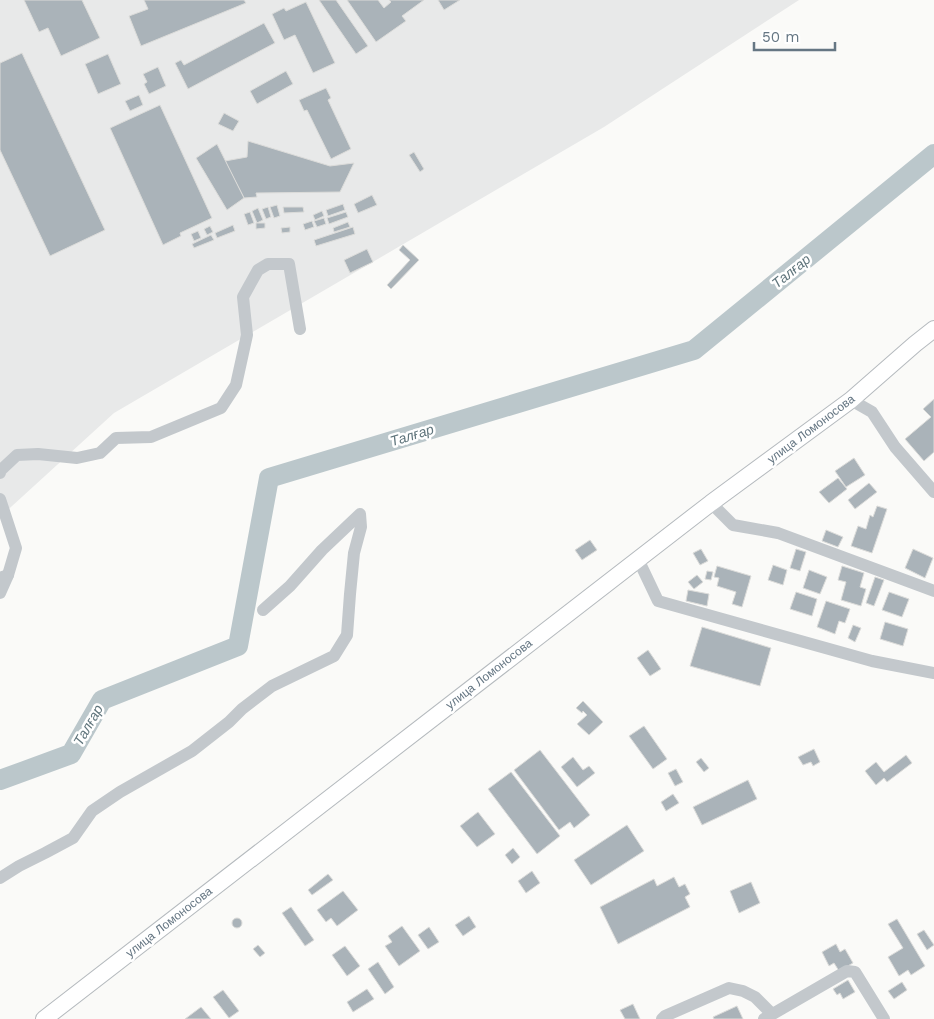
<svg xmlns="http://www.w3.org/2000/svg" width="934" height="1019" font-family="'Work Sans',sans-serif">
<style>
.built{fill:#e8e9e9}
.lines{fill:none;stroke-linecap:round;stroke-linejoin:round}
.river{stroke:#bbc7cb;stroke-width:20}
.building{fill:#aab3b9;stroke:#dcdcda}
.major-casing{stroke:#b5babe;stroke-width:18}
.minor{stroke:#c3c8cc;stroke-width:12}
.major{stroke:#fff;stroke-width:16}
.labels{text-anchor:middle;stroke-width:5;stroke-linejoin:round;paint-order:stroke}
.street-label{font-size:12px;fill:#657683;stroke:#fff}
.water-label{font-size:14px;font-style:italic;fill:#60757c;stroke:#fff}
</style>
<rect width="100%" height="100%" fill="#fafaf8"/>
<path class="built" d="M 0,0 L 799,0 L 604,127 L 114,413 L 0,517 Z"/>
<g class="lines">
<path class="river" d="M 0,780 L 71,754 L 102,700 L 238,646 L 269,478 L 694,350 L 934,154"/>
</g>
<g class="building">
<path d="M 24,0 L 82,0 L 100,38 L 61,56 L 48,28 L 39,32 Z"/>
<path d="M 144,0 L 244,0 L 246,3 L 141,46 L 129,16 L 148,9 Z"/>
<path d="M 319,0 L 336,0 L 368,46 L 356,54 Z"/>
<path d="M 347,0 L 378,0 L 384,8 L 391,2 L 389,0 L 424,0 L 402,16 L 406,21 L 376,42 Z"/>
<path d="M 438,0 L 460,0 L 444,10 Z"/>
<path d="M 306,2 L 335,63 L 313,73 L 295,35 L 284,40 L 272,14 L 284,8 L 286,11 Z"/>
<path d="M 264,23 L 275,43 L 188,89 L 175,63 L 181,60 L 184,65 Z"/>
<path d="M 22,53 L 105,230 L 50,256 L 0,150 L 0,63 Z"/>
<path d="M 108,54 L 121,84 L 98,94 L 85,64 Z"/>
<path d="M 158,67 L 166,86 L 149,94 L 144,84 L 147,82 L 143,74 Z"/>
<path d="M 286,71 L 293,84 L 257,104 L 250,91 Z"/>
<path d="M 326,88 L 331,98 L 328,100 L 351,149 L 331,159 L 307,110 L 304,111 L 299,100 Z"/>
<path d="M 139,95 L 143,105 L 130,111 L 125,101 Z"/>
<path d="M 160,105 L 212,218 L 180,233 L 181,236 L 163,245 L 110,128 Z"/>
<path d="M 224,113 L 239,121 L 233,131 L 218,124 Z"/>
<path d="M 248,141 L 330,166 L 354,163 L 340,192 L 256,193 L 257,197 L 244,198 L 225,161 L 247,157 Z"/>
<path d="M 217,144 L 244,198 L 227,210 L 196,158 Z"/>
<path d="M 414,152 L 424,169 L 420,172 L 409,155 Z"/>
<path d="M 372,195 L 377,205 L 358,213 L 354,204 Z"/>
<path d="M 343,204 L 345,210 L 328,216 L 326,210 Z"/>
<path d="M 277,205 L 280,216 L 274,218 L 270,207 Z"/>
<path d="M 268,207 L 271,217 L 266,219 L 262,209 Z"/>
<path d="M 283,207 L 303,207 L 304,212 L 284,213 Z"/>
<path d="M 258,208 L 263,220 L 257,223 L 252,211 Z"/>
<path d="M 322,211 L 324,216 L 315,220 L 313,215 Z"/>
<path d="M 250,212 L 254,223 L 248,225 L 244,214 Z"/>
<path d="M 346,212 L 348,217 L 329,224 L 327,218 Z"/>
<path d="M 324,218 L 326,224 L 317,227 L 314,221 Z"/>
<path d="M 312,221 L 314,227 L 305,230 L 303,224 Z"/>
<path d="M 348,222 L 350,227 L 334,232 L 333,228 Z"/>
<path d="M 256,223 L 265,223 L 265,228 L 256,229 Z"/>
<path d="M 233,225 L 235,231 L 217,238 L 215,233 Z"/>
<path d="M 210,226 L 213,232 L 207,235 L 204,229 Z"/>
<path d="M 290,227 L 290,232 L 282,233 L 281,228 Z"/>
<path d="M 353,227 L 355,234 L 316,246 L 314,240 Z"/>
<path d="M 198,231 L 201,238 L 194,241 L 191,234 Z"/>
<path d="M 211,235 L 214,240 L 194,248 L 192,244 Z"/>
<path d="M 403,245 L 419,260 L 391,289 L 387,285 L 410,260 L 399,250 Z"/>
<path d="M 367,249 L 373,262 L 350,273 L 344,260 Z"/>
<path d="M 934,399 L 934,452 L 924,461 L 905,439 L 931,417 L 923,409 Z"/>
<path d="M 854,458 L 865,475 L 846,487 L 835,471 Z"/>
<path d="M 838,478 L 847,489 L 829,503 L 819,492 Z"/>
<path d="M 869,483 L 877,492 L 855,509 L 848,500 Z"/>
<path d="M 877,506 L 887,509 L 872,553 L 851,546 L 858,526 L 866,529 L 870,515 L 873,517 Z"/>
<path d="M 826,530 L 843,537 L 838,547 L 822,541 Z"/>
<path d="M 590,540 L 597,550 L 582,560 L 575,550 Z"/>
<path d="M 701,549 L 708,561 L 700,565 L 693,553 Z"/>
<path d="M 796,549 L 806,552 L 800,571 L 790,568 Z"/>
<path d="M 913,549 L 933,558 L 925,578 L 905,568 Z"/>
<path d="M 773,565 L 787,570 L 783,585 L 768,580 Z"/>
<path d="M 717,566 L 751,576 L 742,607 L 732,604 L 736,592 L 717,586 L 719,578 L 714,577 Z"/>
<path d="M 842,566 L 864,573 L 860,587 L 866,589 L 861,606 L 841,600 L 846,582 L 838,580 Z"/>
<path d="M 809,570 L 827,577 L 820,594 L 803,588 Z"/>
<path d="M 707,571 L 713,572 L 711,580 L 705,579 Z"/>
<path d="M 697,575 L 703,582 L 694,589 L 688,582 Z"/>
<path d="M 875,577 L 884,580 L 874,606 L 866,603 Z"/>
<path d="M 688,590 L 709,594 L 707,606 L 686,601 Z"/>
<path d="M 796,592 L 817,599 L 812,616 L 790,609 Z"/>
<path d="M 889,592 L 909,599 L 902,617 L 882,610 Z"/>
<path d="M 826,601 L 850,609 L 845,623 L 839,621 L 835,634 L 817,627 Z"/>
<path d="M 885,622 L 908,629 L 903,646 L 880,639 Z"/>
<path d="M 853,625 L 861,628 L 855,642 L 848,638 Z"/>
<path d="M 702,627 L 771,648 L 760,686 L 690,666 Z"/>
<path d="M 648,650 L 661,669 L 650,676 L 637,658 Z"/>
<path d="M 583,701 L 603,722 L 589,735 L 577,724 L 587,715 L 583,711 L 582,713 L 576,708 Z"/>
<path d="M 644,726 L 667,759 L 653,769 L 629,736 Z"/>
<path d="M 814,749 L 820,762 L 813,766 L 811,762 L 803,765 L 798,757 Z"/>
<path d="M 540,750 L 590,815 L 574,828 L 570,822 L 559,830 L 514,770 Z"/>
<path d="M 906,755 L 912,763 L 887,782 L 884,778 L 876,785 L 865,771 L 876,762 L 884,772 Z"/>
<path d="M 573,757 L 583,770 L 589,766 L 595,773 L 577,787 L 561,767 Z"/>
<path d="M 701,758 L 709,768 L 704,772 L 696,762 Z"/>
<path d="M 676,769 L 683,782 L 675,786 L 668,773 Z"/>
<path d="M 511,772 L 560,836 L 537,854 L 488,789 Z"/>
<path d="M 748,780 L 757,799 L 702,825 L 693,807 Z"/>
<path d="M 673,794 L 679,803 L 666,811 L 661,802 Z"/>
<path d="M 478,812 L 495,834 L 477,847 L 460,826 Z"/>
<path d="M 627,825 L 644,851 L 591,885 L 574,860 Z"/>
<path d="M 513,848 L 520,857 L 512,864 L 505,855 Z"/>
<path d="M 532,871 L 540,883 L 526,893 L 518,881 Z"/>
<path d="M 328,874 L 333,880 L 312,895 L 308,890 Z"/>
<path d="M 674,877 L 679,887 L 685,884 L 690,894 L 685,897 L 690,907 L 618,944 L 600,907 L 654,879 L 657,886 Z"/>
<path d="M 751,882 L 760,903 L 739,913 L 730,891 Z"/>
<path d="M 343,891 L 358,910 L 337,926 L 331,918 L 326,922 L 317,910 Z"/>
<path d="M 291,907 L 314,940 L 305,946 L 282,913 Z"/>
<path d="M 469,916 L 476,927 L 463,936 L 455,925 Z"/>
<circle cx="237" cy="923" r="5"/>
<path d="M 897,919 L 925,966 L 911,975 L 908,970 L 899,976 L 888,957 L 903,948 L 888,924 Z"/>
<path d="M 402,926 L 420,951 L 399,966 L 385,946 L 392,942 L 388,936 Z"/>
<path d="M 429,927 L 439,942 L 428,949 L 418,935 Z"/>
<path d="M 924,930 L 934,945 L 927,950 L 917,934 Z"/>
<path d="M 836,944 L 840,952 L 845,949 L 853,963 L 839,971 L 834,963 L 829,966 L 822,952 Z"/>
<path d="M 258,945 L 265,953 L 260,957 L 253,949 Z"/>
<path d="M 345,946 L 360,966 L 347,976 L 332,955 Z"/>
<path d="M 378,962 L 394,987 L 385,994 L 368,969 Z"/>
<path d="M 848,980 L 855,992 L 843,999 L 840,993 L 837,995 L 833,989 Z"/>
<path d="M 902,982 L 907,990 L 894,999 L 888,991 Z"/>
<path d="M 367,989 L 374,999 L 353,1012 L 347,1002 Z"/>
<path d="M 223,990 L 239,1011 L 229,1018 L 213,997 Z"/>
<path d="M 633,1004 L 640,1019 L 625,1019 L 620,1010 Z"/>
<path d="M 737,1006 L 743,1019 L 714,1019 L 713,1017 Z"/>
<path d="M 201,1007 L 211,1019 L 185,1019 Z"/>
</g>
<g class="lines">
<g class="major-casing">
<path id="major" d="M 44,1019 L 711,503 L 851,400 L 915,344 L 934,329"/>
</g>
<g class="minor">
<path d="M 851,400 L 872,412 L 895,447 L 934,492"/>
<path d="M 0,473 L 0,471 L 17,455 L 38,454 L 77,458 L 100,453 L 116,438 L 151,437 L 221,408 L 236,385 L 247,335 L 243,297 L 258,270 L 268,264 L 289,264 L 300,329"/>
<path d="M 0,499 L 16,548 L 8,575"/>
<path d="M 711,503 L 733,525 L 778,533 L 934,591"/>
<path d="M 638,559 L 658,601 L 872,661 L 934,673"/>
<path d="M 0,578 L 8,575 L 0,593"/>
<path d="M 0,878 L 19,866 L 45,853 L 73,838 L 92,811 L 120,792 L 192,751 L 229,722 L 242,709 L 272,686 L 334,656 L 347,635 L 350,594 L 354,553 L 361,527 L 360,514 L 322,550 L 290,586 L 263,610"/>
<path d="M 662,1019 L 665,1016 L 729,988 L 743,991 L 755,997 L 772,1014"/>
<path d="M 764,1019 L 847,971 L 855,972 L 884,1019"/>
</g>
<use href="#major" class="major"/>
</g>
<g class="labels">
<g class="street-label">
<text transform="translate(811 429) rotate(-37)" y="4">улица Ломоносова</text>
<text transform="translate(489 674) rotate(-38)" y="4">улица Ломоносова</text>
<text transform="translate(169 922) rotate(-38)" y="4">улица Ломоносова</text>
</g>
<g class="water-label">
<text transform="translate(791 271) rotate(-39)" y="5">Талғар</text>
<text transform="translate(412 435) rotate(-17)" y="5">Талғар</text>
<text transform="translate(88 725) rotate(-60)" y="5">Талғар</text>
</g>
</g>
<path d="M754 42v8h81v-8" fill="none" stroke="#657683" stroke-width="2.5"/>
<text x="762" y="42" font-size="15" fill="#657683" stroke="#ffffff" stroke-width="4" paint-order="stroke">50 m</text>
</svg>
